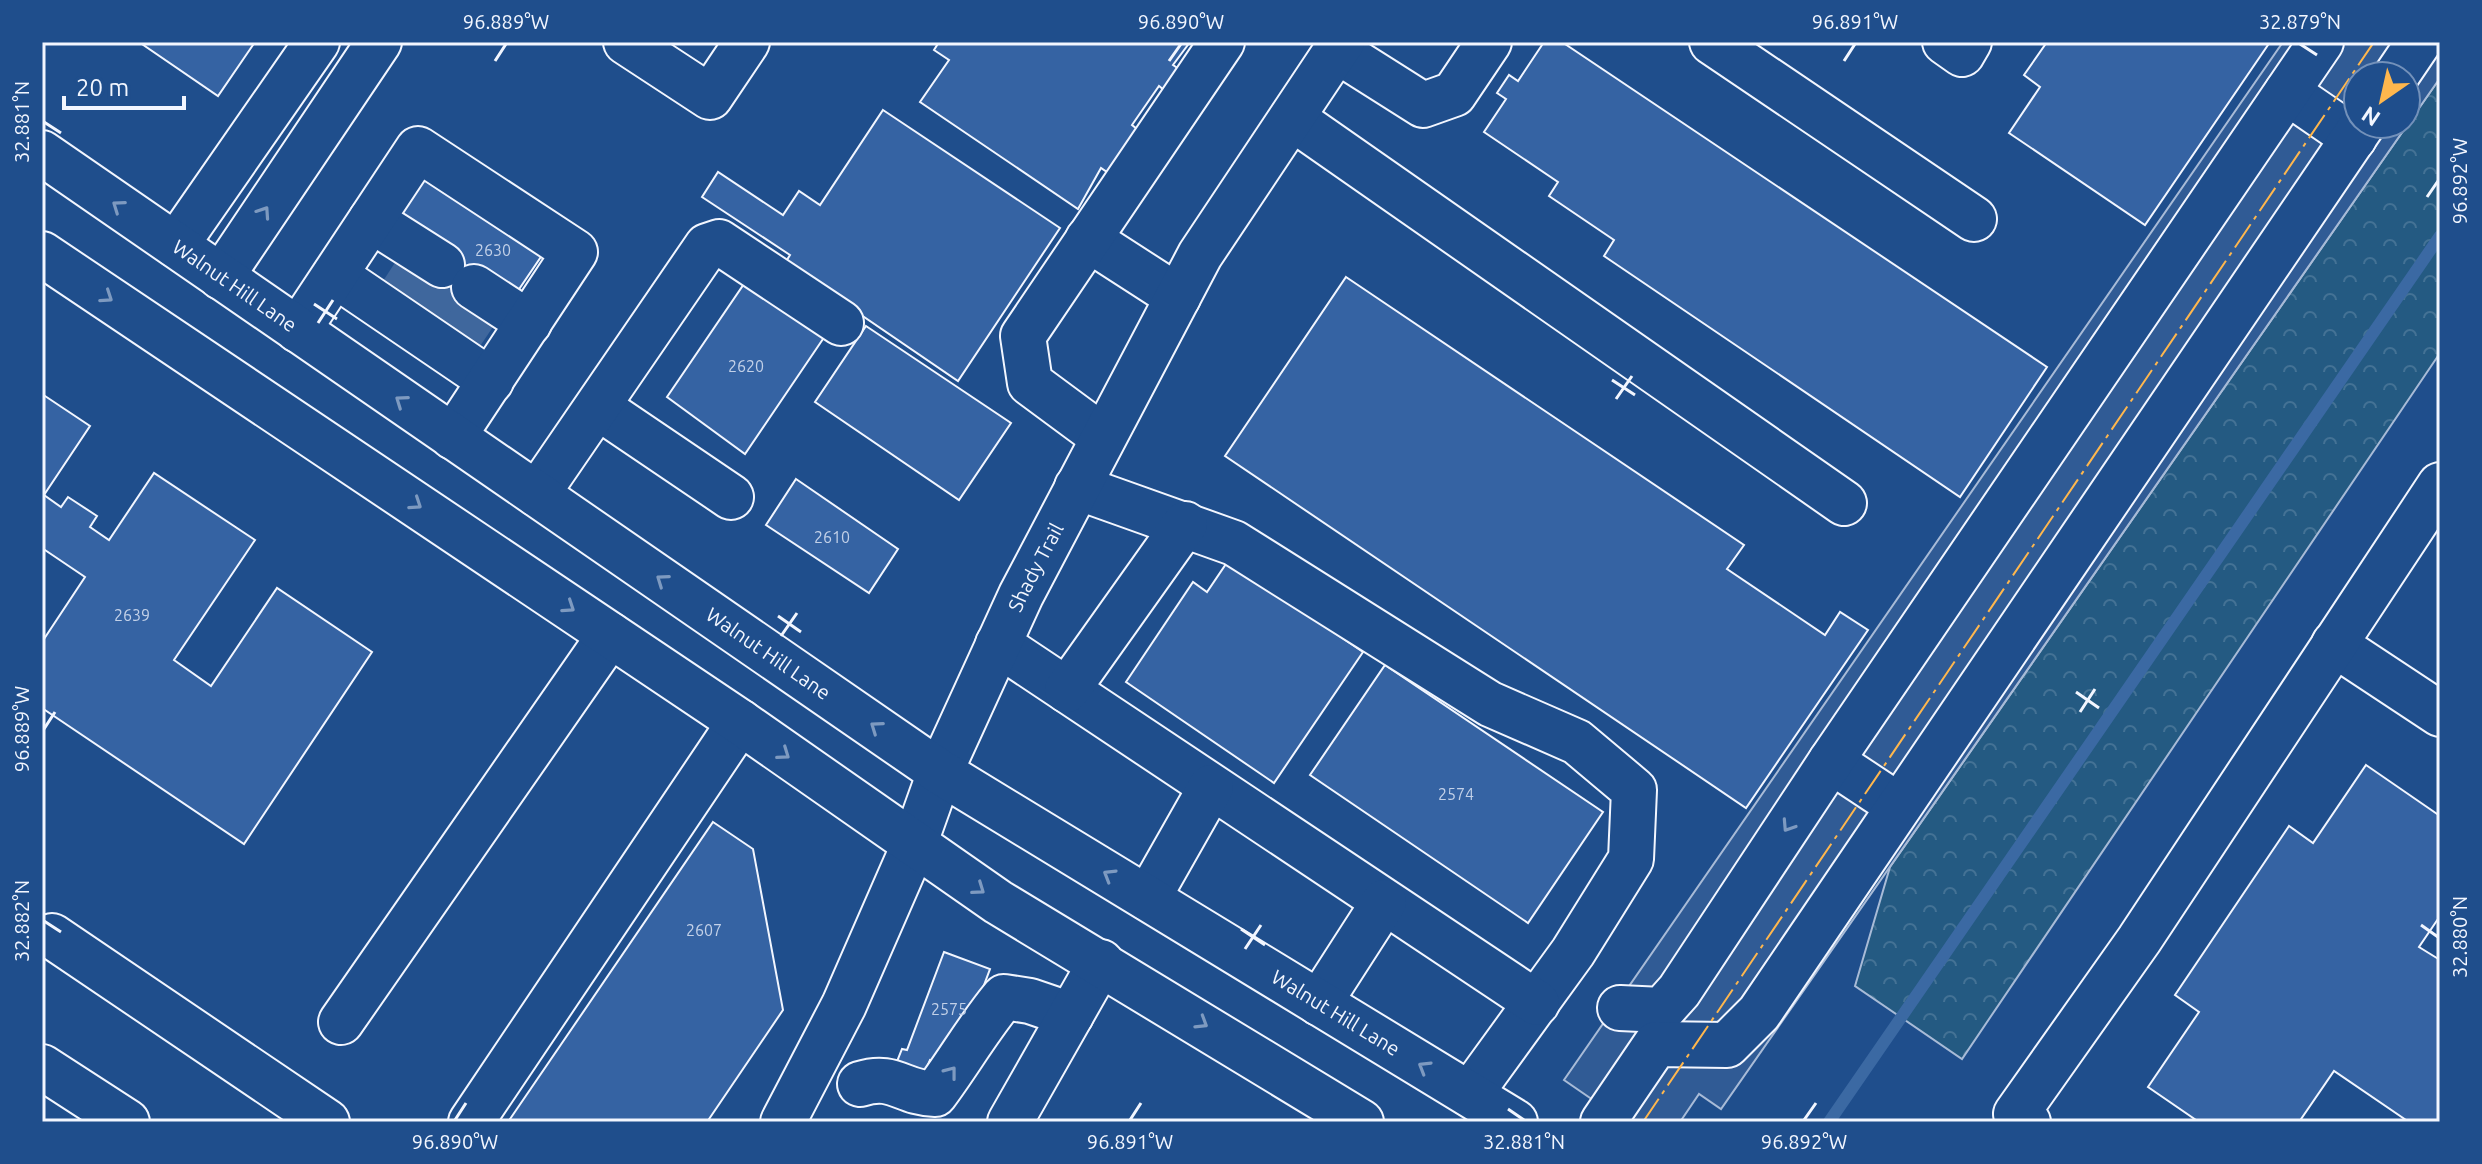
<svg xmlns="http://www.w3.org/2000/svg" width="2482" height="1164" font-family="Ubuntu,sans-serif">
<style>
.forest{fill:url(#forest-crowns);stroke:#a8bbd7;stroke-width:2}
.parking{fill:#305b95;stroke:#a8bbd7;stroke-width:2;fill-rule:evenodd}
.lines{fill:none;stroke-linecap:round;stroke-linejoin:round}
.stream{stroke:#3b69a3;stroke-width:12}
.building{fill:#3563a3;stroke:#f2f6ff;stroke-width:2}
.minor-tunnel{stroke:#3f679d;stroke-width:44;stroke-dasharray:44 22;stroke-linecap:butt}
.minor-casing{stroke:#f2f6ff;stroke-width:48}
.major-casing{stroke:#f2f6ff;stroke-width:48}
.minor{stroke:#1f4e8c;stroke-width:44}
.major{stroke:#1f4e8c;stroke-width:44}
.power{stroke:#ffb74d;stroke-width:2;stroke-dasharray:28 6 4 6;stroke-linecap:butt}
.oneway{stroke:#7e9ac0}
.ticks{fill:none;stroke:#f2f6ff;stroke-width:3}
.labels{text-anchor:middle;stroke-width:6;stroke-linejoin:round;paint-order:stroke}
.number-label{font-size:16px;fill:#c3d1e8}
.street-label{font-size:20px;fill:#f2f6ff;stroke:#1f4e8c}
.neatline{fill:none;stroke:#f2f6ff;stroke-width:3}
.ticks-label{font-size:20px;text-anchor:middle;fill:#f2f6ff}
</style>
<defs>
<pattern id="forest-crowns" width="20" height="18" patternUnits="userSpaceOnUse" patternTransform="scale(2)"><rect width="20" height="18" fill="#245a82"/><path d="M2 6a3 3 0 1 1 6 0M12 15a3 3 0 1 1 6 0" fill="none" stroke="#447295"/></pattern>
</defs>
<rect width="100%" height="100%" fill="#1f4e8c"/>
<path class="forest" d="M 2440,78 L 2440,353 L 1962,1059 L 1855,986 L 1890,867 Z"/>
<path class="parking" d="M 2283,42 L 2440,42 L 2440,78 L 1721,1109 L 1699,1094 L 1680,1122 L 1625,1122 L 1564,1080 ZM 2358,76 L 2406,76 L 2406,124 L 2358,124 Z"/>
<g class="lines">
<path class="stream" d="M 1829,1122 L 2440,236"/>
</g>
<g class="building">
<path d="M 139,42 L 255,42 L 218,96 Z"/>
<path d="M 939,42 L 1190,42 L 1173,65 L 1179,69 L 1164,90 L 1159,86 L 1132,125 L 1137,129 L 1107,172 L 1101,168 L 1078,209 L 920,102 L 949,60 L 934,50 Z"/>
<path d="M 1544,42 L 1562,42 L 2047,367 L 1960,497 L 1604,256 L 1614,240 L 1549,196 L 1558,182 L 1484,132 L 1506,99 L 1497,93 L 1509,75 L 1518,81 Z"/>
<path d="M 2047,42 L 2270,42 L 2145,225 L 2009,133 L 2040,87 L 2024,75 Z"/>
<path d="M 883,110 L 1060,228 L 958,381 L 785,263 L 790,255 L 702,197 L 718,172 L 783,215 L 799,191 L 820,205 Z"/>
<path d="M 419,157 L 549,245 L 511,301 L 494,312 L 468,349 L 387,293 L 412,257 L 383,211 Z"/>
<path d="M 1346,277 L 1744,545 L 1727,569 L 1825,635 L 1840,612 L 1868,630 L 1746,808 L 1225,456 Z"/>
<path d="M 746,281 L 825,336 L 745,454 L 667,397 Z"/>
<path d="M 866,326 L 1011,423 L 959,500 L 815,402 Z"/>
<path d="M 42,394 L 90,426 L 44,495 L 61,507 L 68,497 L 97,516 L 90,527 L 109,540 L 154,473 L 255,540 L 174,660 L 211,686 L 277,588 L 372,652 L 244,844 L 42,708 L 42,642 L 85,577 L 42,548 Z"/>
<path d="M 796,479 L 898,549 L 869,593 L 766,525 Z"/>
<path d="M 1228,561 L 1363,652 L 1274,783 L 1126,682 L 1193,582 L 1207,592 Z"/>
<path d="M 1385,665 L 1603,812 L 1528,923 L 1310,775 Z"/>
<path d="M 2366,765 L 2440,816 L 2440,916 L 2419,947 L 2440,960 L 2440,1122 L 2409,1122 L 2334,1071 L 2299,1122 L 2199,1122 L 2148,1087 L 2199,1012 L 2175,995 L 2289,826 L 2313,843 Z"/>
<path d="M 713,822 L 753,849 L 783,1010 L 707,1122 L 508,1122 Z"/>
<path d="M 944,952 L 990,969 L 953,1068 L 930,1060 L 924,1074 L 896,1064 L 902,1049 L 907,1050 Z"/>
</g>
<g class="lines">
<g class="minor-tunnel">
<path d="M 397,300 L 421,263"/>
<path d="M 428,321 L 457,275"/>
<path d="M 457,341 L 482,304"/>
</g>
<g class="minor-casing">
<g id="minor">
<path d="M 626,42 L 710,97 L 747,42"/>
<path d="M 1712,42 L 1974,219"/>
<path d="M 1945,42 L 1962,54 L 1969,42"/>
<path d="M 1336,50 L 1423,105 L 1454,94 L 1489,42"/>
<path d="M 2396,76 L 2419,42"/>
<path d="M 2287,92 L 2354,138"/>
<path d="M 1292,118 L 1844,503"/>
<path d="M 371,220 L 442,265"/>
<path d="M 1088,239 L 1178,297"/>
<path d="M 176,245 L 317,42"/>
<path d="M 335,275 L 491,381"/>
<path d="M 221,277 L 379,42"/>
<path d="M 474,287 L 529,323"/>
<path d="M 298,330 L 418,149 L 575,252 L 453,437"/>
<path d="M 598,407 L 731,497"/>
<path d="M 1103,437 L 1030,383 L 1023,336 L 1222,42"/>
<path d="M 1077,487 L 1234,543 L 1490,704 L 1577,742 L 1634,790 L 1631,859 L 1573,952 L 1470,1094"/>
<path d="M 537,494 L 707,246 L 719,242 L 841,323"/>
<path d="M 998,644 L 1537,1003"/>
<path d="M 2334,644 L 2440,714"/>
<path d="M 1067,690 L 1185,524"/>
<path d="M 1831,761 L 1899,806"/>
<path d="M 1148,898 L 1211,787"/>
<path d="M 52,936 L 327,1122"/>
<path d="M 1319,1003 L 1384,902"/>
<path d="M 1620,1008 L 1662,1010 L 1679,991 L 1831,761 L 2321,42"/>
<path d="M 341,1022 L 610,635"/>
<path d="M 42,1067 L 127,1122"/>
<path d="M 860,1084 C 895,1073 901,1093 935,1094 C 959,1062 978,1028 1004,997 L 1030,1001 L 1071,1015"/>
<path d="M 471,1122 L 740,722"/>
<path id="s1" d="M 783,1122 L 844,1005 L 914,845 L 940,772 L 1021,595 L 1200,255 L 1342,42"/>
<path d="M 1010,1122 L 1101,962"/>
<path d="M 1603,1122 L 1656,1044 L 1727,1045 L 1759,1013 L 2363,124"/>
<path d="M 2028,1122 L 2016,1114 L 2139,940 L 2440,485"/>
</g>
</g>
<g class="major-casing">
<g id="major">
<path id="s2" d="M 42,153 L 940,772 L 1515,1122"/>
<path d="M 42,254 L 740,722 L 998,902 L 1361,1122"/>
</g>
</g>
<use href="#minor" class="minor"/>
<use href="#major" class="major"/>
<path class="power" d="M 1643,1122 L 2374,42"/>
</g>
<defs><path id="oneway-chevron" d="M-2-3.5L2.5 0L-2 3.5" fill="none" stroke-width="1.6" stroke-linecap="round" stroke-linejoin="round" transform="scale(2)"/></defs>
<g class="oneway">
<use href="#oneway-chevron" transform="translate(118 206) rotate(-145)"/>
<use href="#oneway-chevron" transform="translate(264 212) rotate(-56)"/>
<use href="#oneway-chevron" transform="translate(107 297) rotate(34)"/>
<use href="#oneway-chevron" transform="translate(401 401) rotate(-145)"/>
<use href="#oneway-chevron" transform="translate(416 504) rotate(34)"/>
<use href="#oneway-chevron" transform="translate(662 580) rotate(-145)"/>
<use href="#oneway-chevron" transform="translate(569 607) rotate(34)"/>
<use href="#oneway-chevron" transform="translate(876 727) rotate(-145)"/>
<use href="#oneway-chevron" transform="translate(784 754) rotate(35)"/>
<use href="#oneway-chevron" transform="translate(1788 826) rotate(123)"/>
<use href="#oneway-chevron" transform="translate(1109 875) rotate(-149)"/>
<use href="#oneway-chevron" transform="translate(979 889) rotate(35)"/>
<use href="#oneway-chevron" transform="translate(1202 1023) rotate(32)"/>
<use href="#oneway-chevron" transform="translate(1424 1067) rotate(-149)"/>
<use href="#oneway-chevron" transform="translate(951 1072) rotate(-52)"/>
</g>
<path class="ticks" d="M 2300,44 L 2317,55M 495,61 L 506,44M 1169,61 L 1181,44M 1844,61 L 1855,44M 44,122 L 61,133M 2427,197 L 2438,181M 314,304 L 337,319M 318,323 L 333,300M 1612,380 L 1635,395M 1616,399 L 1632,376M 778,616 L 801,632M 781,636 L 797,613M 2076,692 L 2099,708M 2080,712 L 2095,689M 44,729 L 55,712M 44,921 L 61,932M 2421,925 L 2438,937M 1241,929 L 1265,945M 1245,949 L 1261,925M 1508,1109 L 1524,1120M 455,1120 L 466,1103M 1130,1120 L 1141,1103M 1804,1120 L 1816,1103"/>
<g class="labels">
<g class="number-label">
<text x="493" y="256">2630</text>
<text x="746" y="372">2620</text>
<text x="832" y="543">2610</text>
<text x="132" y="621">2639</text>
<text x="1456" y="800">2574</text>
<text x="704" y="936">2607</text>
<text x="949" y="1015">2575</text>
</g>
<g class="street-label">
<text dy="7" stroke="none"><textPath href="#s2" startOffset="234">Walnut Hill Lane</textPath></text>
<text dy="7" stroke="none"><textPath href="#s1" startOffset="610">Shady Trail</textPath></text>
<text dy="7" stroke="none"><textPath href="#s2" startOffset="882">Walnut Hill Lane</textPath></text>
<text dy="7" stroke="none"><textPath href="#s2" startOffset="1554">Walnut Hill Lane</textPath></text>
</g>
</g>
<rect width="2482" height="1164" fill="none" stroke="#1f4e8c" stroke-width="88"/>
<g transform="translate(2382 100) rotate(214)"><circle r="38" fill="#1f4e8c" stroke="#7391ba" stroke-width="2"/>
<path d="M0-6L14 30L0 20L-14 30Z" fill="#ffb74d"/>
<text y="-12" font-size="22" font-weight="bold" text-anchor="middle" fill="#f2f6ff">N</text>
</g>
<path d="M64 96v12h120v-12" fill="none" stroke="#f2f6ff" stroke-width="4"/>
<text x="76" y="96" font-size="24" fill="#f2f6ff" stroke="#1f4e8c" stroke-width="6" paint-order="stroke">20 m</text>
<rect x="44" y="44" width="2394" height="1076" class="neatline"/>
<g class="ticks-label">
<text x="506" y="29">96.889°W</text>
<text x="1181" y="29">96.890°W</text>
<text x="1855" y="29">96.891°W</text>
<text x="2300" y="29">32.879°N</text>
<text transform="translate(22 122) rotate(-90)" y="7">32.881°N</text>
<text transform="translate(2460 181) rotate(-90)" y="7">96.892°W</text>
<text transform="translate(22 729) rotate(-90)" y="7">96.889°W</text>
<text transform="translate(22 921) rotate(-90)" y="7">32.882°N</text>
<text transform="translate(2460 937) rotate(-90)" y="7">32.880°N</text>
<text x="455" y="1149">96.890°W</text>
<text x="1130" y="1149">96.891°W</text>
<text x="1524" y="1149">32.881°N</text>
<text x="1804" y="1149">96.892°W</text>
</g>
</svg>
